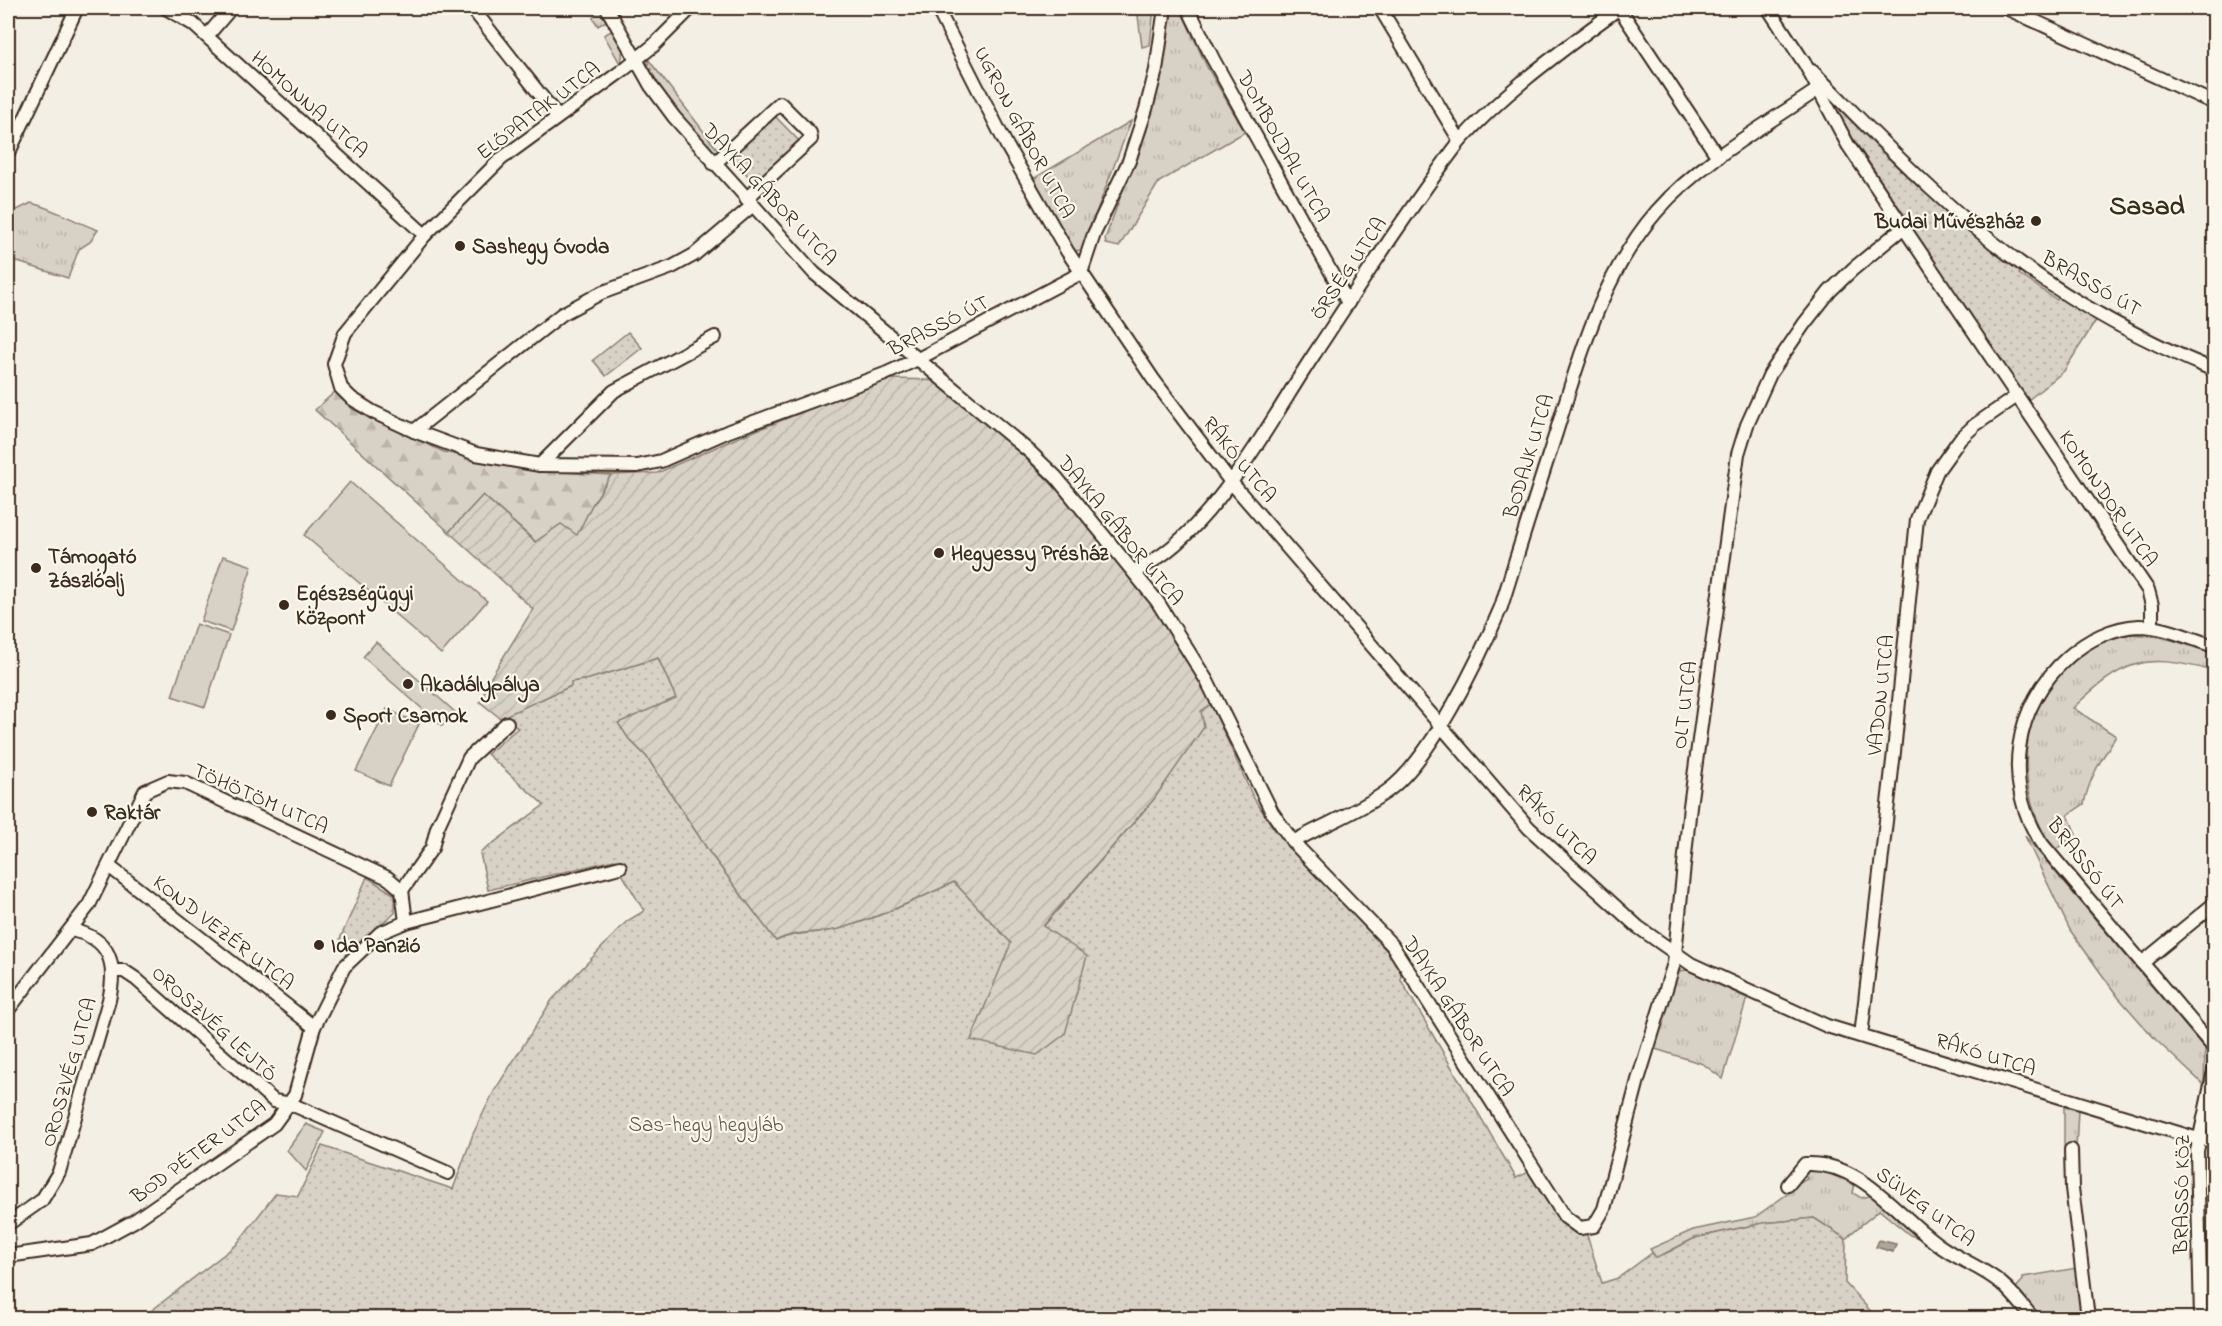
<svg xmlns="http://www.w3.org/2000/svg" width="2222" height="1326" font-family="'Indie Flower',sans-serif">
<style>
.grass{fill:url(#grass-tufts);stroke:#8a7e72;stroke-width:1.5}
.forest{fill:url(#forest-firs);stroke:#8a7e72;stroke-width:1.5}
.park{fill:url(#park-dots);stroke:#8a7e72;stroke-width:1.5}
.garden{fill:url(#garden-furrows);stroke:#8a7e72;stroke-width:1.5}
.pitch{fill:#d8d1c6;stroke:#8a7e72;stroke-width:1.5}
.water{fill:#afa69a;stroke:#817468;stroke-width:1.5}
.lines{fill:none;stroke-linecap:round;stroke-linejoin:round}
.minor-casing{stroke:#3b2a1e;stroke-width:16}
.minor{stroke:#fbf7ec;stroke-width:12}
.poi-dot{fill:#3b2a1e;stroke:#fbf7ec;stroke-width:2}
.labels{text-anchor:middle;stroke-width:4.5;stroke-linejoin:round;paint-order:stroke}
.street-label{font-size:21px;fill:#3b2a1e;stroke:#fbf7ec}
.poi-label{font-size:21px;font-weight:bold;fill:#3b2a1e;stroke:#fbf7ec;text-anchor:start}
.park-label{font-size:21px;fill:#625448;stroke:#fbf7ec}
.district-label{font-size:27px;font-weight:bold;fill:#3b2a1e;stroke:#fbf7ec}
</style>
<defs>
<pattern id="grass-tufts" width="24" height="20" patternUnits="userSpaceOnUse" patternTransform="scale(1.5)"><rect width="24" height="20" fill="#d8d1c6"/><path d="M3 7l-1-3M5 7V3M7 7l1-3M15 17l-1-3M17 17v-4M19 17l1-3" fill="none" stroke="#bab4aa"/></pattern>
<pattern id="forest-firs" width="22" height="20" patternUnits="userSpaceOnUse" patternTransform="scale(1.5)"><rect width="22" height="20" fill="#d8d1c6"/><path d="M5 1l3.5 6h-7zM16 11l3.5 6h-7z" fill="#bab4aa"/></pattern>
<pattern id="park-dots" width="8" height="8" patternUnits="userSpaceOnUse" patternTransform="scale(1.5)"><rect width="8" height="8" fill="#d8d1c6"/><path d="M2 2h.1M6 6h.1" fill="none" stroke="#bab4aa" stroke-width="1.8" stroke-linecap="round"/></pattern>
<pattern id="garden-furrows" width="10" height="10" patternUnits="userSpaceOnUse" patternTransform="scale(1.5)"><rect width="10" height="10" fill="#d8d1c6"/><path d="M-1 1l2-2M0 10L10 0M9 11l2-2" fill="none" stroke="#bab4aa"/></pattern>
</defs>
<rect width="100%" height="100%" fill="#f3efe4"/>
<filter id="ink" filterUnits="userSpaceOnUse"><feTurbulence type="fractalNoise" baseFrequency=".0167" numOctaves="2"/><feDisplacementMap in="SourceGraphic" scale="12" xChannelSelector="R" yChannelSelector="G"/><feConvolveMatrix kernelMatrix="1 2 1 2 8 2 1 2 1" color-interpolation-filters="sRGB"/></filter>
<g filter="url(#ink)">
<g class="grass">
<path d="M 598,8 L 608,20 L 598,26 L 593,18 Z"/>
<path d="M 1137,8 L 1154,8 L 1150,45 L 1142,47 Z"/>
<path d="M 1168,8 L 1180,8 L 1207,67 L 1245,132 L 1159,182 L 1119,247 L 1106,244 L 1105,239 L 1146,127 Z"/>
<path d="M 613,30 L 623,47 L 621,65 L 604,35 Z"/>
<path d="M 648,59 L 721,154 L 715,154 L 684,121 L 648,69 Z"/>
<path d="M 1131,121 L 1082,250 L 1073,251 L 1033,179 Z"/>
<path d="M 31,203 C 55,209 75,222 98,230 L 90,242 L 79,249 L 68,278 L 8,259 L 8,208 L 17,210 Z"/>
<path d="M 2131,634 L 2162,637 L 2214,653 L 2209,670 C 2143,652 2121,662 2073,708 L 2116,736 C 2102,758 2089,778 2084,804 L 2068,815 L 2076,834 L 2054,851 C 1999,769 2026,654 2131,634 Z"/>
<path d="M 2025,836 L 2205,1049 L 2204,1085 L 2156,1040 L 2118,997 L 2070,930 Z"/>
<path d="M 1687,970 L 1747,998 L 1723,1079 L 1703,1064 L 1652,1048 L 1673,977 L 1678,971 Z"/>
<path d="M 2064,1107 L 2078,1110 L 2076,1149 L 2064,1151 Z"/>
<path d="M 1822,1166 L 1855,1183 L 1853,1193 L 1861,1198 L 1874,1195 L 1925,1240 L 1910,1235 L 1879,1210 C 1868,1221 1856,1227 1846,1239 L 1814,1218 L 1763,1223 L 1695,1238 L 1656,1258 L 1650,1249 L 1693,1230 L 1755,1217 L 1790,1192 L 1796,1178 L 1801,1182 L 1807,1179 L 1803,1172 L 1805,1168 Z"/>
<path d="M 2077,1268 L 2083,1318 L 2039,1318 L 2015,1289 L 2023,1280 L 2023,1277 Z"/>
</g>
<path class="forest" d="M 338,389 L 352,409 L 444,452 L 529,470 L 611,475 L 592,505 L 577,536 L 536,542 L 483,495 L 449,532 L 315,410 Z"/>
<g class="park">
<path d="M 1842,109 L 2021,270 L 2019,274 L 2057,300 L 2060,296 L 2097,319 L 2064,371 L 2027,401 L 1848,131 L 1838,114 Z"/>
<path d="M 773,114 L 802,144 L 757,185 L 729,156 Z"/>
<path d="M 628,332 L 642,348 L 606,376 L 593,360 Z"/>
<path d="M 658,658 L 676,698 L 619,723 L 629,739 L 647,757 L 710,853 L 776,941 C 796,931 818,934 839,929 C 879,918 916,900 954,882 L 1012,943 L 971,1040 L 1043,927 L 1154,799 L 1201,711 L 1211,704 L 1253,797 L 1274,829 L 1400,965 L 1401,980 L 1516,1178 L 1529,1172 L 1565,1217 L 1585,1229 L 1602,1283 L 1618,1278 L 1652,1253 L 1657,1258 L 1695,1238 L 1763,1223 L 1814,1218 L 1846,1239 L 1845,1283 L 1877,1318 L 142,1318 L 236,1245 L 276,1193 L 298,1196 L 322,1146 L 453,1189 L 473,1134 L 493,1093 L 552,1000 L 627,921 L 644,911 L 614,860 L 488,890 L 480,853 L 544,805 L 487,754 L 518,728 L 500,718 L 571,686 L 570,682 L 589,679 Z"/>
<path d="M 367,877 L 395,895 L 395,913 L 352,949 L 340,939 Z"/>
</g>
<path class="garden" d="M 886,379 C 898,380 930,378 940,383 C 956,392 971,410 985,422 C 1076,499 1158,597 1211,704 L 1201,711 L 1204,727 L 1154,799 L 1043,926 L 1087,956 L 1065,1034 L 1037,1055 L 971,1040 L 1011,943 L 954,882 C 916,900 879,917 839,929 C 818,934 795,930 776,941 L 710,853 L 647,757 L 629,739 L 618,723 L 676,698 L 658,658 L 589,679 L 571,682 L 571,686 L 500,718 L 480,702 L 491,677 L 533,609 L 449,532 L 483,495 L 535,542 L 561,524 L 577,535 L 592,505 L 611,475 L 657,473 L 737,438 Z"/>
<g class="pitch">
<path d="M 350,482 L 487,601 L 441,654 L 304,535 Z"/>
<path d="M 223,556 L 252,566 L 231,631 L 201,621 Z"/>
<path d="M 196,624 L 229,635 L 205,707 L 172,696 Z"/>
<path d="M 376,642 L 455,712 L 442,726 L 363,657 Z"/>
<path d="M 387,709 L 419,724 L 389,786 L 356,771 Z"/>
<path d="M 306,1124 L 325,1132 L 306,1171 L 287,1150 Z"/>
</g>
<path class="water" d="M 1879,1240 L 1896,1244 L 1893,1252 L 1876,1247 Z"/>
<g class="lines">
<g class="minor-casing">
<g id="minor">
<path d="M 166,8 L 193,24 L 425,235"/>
<path d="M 472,8 L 557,116"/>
<path d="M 607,8 L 651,86 L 674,117 L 814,273 L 1030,452 L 1056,477 L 1157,601 L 1207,681 L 1272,812 L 1293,842 L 1392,945 L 1565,1217 L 1580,1228 L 1594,1226 L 1604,1209 L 1638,1080 L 1674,963 L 1690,806 L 1738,454 L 1747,425 L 1770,374 L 1804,324 L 1830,291 L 1853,269 L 1904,227"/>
<path d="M 691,8 L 653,46 L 623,70 L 501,159 L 425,235 L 345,333 L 334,364 L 341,388 L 351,398 L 373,412 L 414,431 L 476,454 L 540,465 L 637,466 L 661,461 L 729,431 L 885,374 L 920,358 L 1081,273 L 1094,234 L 1129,161 L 1146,109 L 1156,70 L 1165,8"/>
<path d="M 937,8 L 1007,146 L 1067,251 L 1153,379 L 1230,481 L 1529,828 L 1638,927 L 1691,964 L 1827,1026 L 2198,1139 L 2214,1140"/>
<path d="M 1188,8 L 1213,59 L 1348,303"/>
<path d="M 1380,8 L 1460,141"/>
<path d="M 1619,8 L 1718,157"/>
<path d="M 1768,8 L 1805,64 L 1848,145 L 2148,590 L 2152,605 L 2152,627"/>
<path d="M 2006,8 L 2214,103"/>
<path d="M 207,36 L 231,8"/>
<path d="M 1812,71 C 1879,138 1945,209 2023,265 C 2080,307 2149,343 2214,370"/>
<path d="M 10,150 L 77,8"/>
<path d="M 714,164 L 780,103 L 810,133 L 811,139 L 746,199"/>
<path d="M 414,431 L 562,314 L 601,293 L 672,267 L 694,255 L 752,206"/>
<path d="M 540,465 L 614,391 L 715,337"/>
<path d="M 1134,571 C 1208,540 1270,421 1313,356 C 1361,283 1408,210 1460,141 C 1507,89 1563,50 1619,8"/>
<path d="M 2214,646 C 2191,639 2164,626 2139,626 C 2113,627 2087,640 2068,657 C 2014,705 2001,783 2042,844 L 2214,1048"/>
<path d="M 1293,842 C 1323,825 1358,812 1386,792 C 1430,762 1480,657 1501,607 C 1519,549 1537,491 1556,433 C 1580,355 1603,273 1657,211 C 1701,161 1763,127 1817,90"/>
<path d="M 110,867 L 314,1027"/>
<path d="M 402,890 L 432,848 L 437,828 L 469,758 L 507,723"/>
<path d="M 2142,963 L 2214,904"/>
<path d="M 113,971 L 124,971 L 136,979 L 274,1101 L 291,1104 L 448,1173"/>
<path d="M 8,1010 L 89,905 L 145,791 L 168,781 L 185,783 L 388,878 L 402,890 L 406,922"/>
<path d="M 1861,1036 L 1894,752 L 1917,519 L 1937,471 L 1960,439 L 1975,425 L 2017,396"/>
<path d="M 2071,1150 L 2072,1188 L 2088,1318"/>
<path d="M 1788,1185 L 1805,1164 C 1864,1161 1899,1219 1943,1248 C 1962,1261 1985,1269 2002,1284 C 2014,1294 2023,1307 2033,1318"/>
<path d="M 8,1224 L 42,1200 L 59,1172 L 109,1000 C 117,964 111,938 71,930"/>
<path d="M 8,1256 L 92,1244 L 134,1221 L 274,1124 L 295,1095 L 314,1027 L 344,967 L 380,933 L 406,922 L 620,867"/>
<path d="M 2201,1318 L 2197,1151 L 2214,1071"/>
</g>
</g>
<use href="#minor" class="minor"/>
</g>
</g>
<g class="poi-dot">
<circle cx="2036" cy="221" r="6"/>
<circle cx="460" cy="246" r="6"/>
<circle cx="939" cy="553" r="6"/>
<circle cx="36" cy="568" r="6"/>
<circle cx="284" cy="605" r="6"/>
<circle cx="408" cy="684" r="6"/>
<circle cx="331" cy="715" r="6"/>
<circle cx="92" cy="812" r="6"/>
<circle cx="319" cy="945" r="6"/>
</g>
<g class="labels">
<g class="street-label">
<text transform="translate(310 104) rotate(42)" y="7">HOMONNA UTCA</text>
<text transform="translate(538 110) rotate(-37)" y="7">ELŐPATAK UTCA</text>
<text transform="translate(1025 132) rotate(62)" y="7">UGRON GÁBOR UTCA</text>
<text transform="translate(1284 146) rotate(61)" y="7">DOMBOLDAL UTCA</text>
<text transform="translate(770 194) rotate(47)" y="7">DAYKA GÁBOR UTCA</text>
<text transform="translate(1348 268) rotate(-56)" y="7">ŐRSÉG UTCA</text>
<text transform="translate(2092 283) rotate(30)" y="7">BRASSÓ ÚT</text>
<text transform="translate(938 325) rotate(-27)" y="7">BRASSÓ ÚT</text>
<text transform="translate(1528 456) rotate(-73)" y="7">BODAJK UTCA</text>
<text transform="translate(1240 459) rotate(51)" y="7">RÁKÓ UTCA</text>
<text transform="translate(2109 498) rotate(56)" y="7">KOMONDOR UTCA</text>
<text transform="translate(1121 530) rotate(51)" y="7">DAYKA GÁBOR UTCA</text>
<text transform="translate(1880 695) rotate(-84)" y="7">VADON UTCA</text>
<text transform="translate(1684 705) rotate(-83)" y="7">OLT UTCA</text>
<text transform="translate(261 798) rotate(24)" y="7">TÖHÖTÖM UTCA</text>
<text transform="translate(1557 824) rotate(45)" y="7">RÁKÓ UTCA</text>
<text transform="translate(2086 863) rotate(52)" y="7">BRASSÓ ÚT</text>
<text transform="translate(224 932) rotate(38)" y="7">KOND VEZÉR UTCA</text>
<text transform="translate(1459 1016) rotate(57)" y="7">DAYKA GÁBOR UTCA</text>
<text transform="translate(215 1023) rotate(42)" y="7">OROSZVÉG LEJTŐ</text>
<text transform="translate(1986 1054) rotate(17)" y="7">RÁKÓ UTCA</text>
<text transform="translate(68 1072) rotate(-74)" y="7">OROSZVÉG UTCA</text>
<text transform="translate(198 1151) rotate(-36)" y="7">BOD PÉTER UTCA</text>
<text transform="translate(2181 1194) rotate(-89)" y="7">BRASSÓ KÖZ</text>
<text transform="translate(1926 1206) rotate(37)" y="7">SÜVEG UTCA</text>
</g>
<g class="poi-label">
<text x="2024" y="228" text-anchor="end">Budai Művészház</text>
<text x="472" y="253">Sashegy Óvoda</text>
<text x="951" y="560">Hegyessy Présház</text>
<text x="48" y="563">Támogató<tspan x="48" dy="24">Zászlóalj</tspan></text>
<text x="296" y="600">Egészségügyi<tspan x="296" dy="24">Központ</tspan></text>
<text x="420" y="691">Akadálypálya</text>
<text x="343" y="722">Sport Csarnok</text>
<text x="104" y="819">Raktár</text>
<text x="331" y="952">Ida Panzió</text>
</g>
<g class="park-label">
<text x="706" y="1131">Sas-hegy hegyláb</text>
</g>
<g class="district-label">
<text x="2147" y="214">Sasad</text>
</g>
</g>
<rect width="2222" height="1326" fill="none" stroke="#fbf7ec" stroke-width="30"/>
<rect x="15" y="15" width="2192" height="1296" fill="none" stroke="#3b2a1e" stroke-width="2" filter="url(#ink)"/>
</svg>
